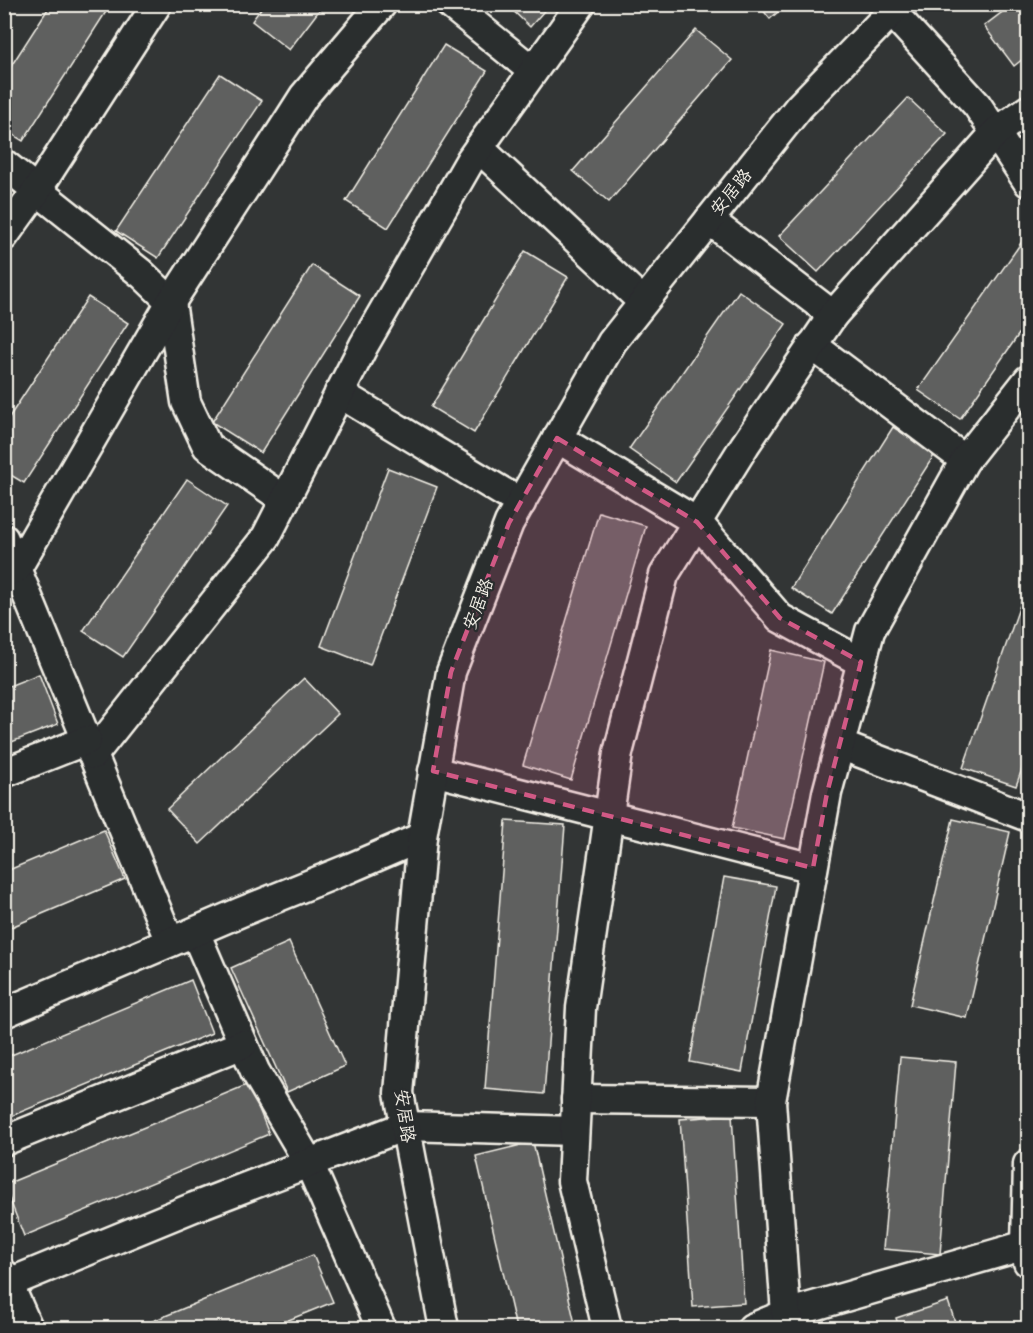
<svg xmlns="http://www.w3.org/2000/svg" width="1033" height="1333" font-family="'Balsamiq Sans','LXGW WenKai TC',sans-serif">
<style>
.building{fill:#5f605f;stroke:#f4f1e8;stroke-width:1.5}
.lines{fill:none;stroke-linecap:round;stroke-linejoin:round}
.street-casing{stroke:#f4f1e8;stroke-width:33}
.street{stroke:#2a2d2e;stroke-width:28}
.marked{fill:#d15985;fill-opacity:0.2;stroke:#d15985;stroke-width:4.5;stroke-dasharray:12 8;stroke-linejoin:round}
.labels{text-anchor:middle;stroke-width:4.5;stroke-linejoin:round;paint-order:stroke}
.street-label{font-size:18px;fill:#f4f1e8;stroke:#2a2d2e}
</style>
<rect width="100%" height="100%" fill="#323535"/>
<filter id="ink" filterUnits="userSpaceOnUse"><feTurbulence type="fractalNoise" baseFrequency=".0167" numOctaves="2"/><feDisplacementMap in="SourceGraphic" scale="12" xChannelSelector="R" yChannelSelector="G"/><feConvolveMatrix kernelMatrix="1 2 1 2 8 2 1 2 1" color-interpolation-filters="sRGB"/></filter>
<g filter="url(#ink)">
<g class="building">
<path d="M 51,4 L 111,4 L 23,141 L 4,129 L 4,77 Z"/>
<path d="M 264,4 L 324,4 L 289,50 L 252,21 Z"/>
<path d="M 506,4 L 550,4 L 530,27 Z"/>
<path d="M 758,4 L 787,4 L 770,19 Z"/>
<path d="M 1013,4 L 1028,4 L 1028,55 L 1014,66 L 984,26 Z"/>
<path d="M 696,30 L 732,60 L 609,202 L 573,171 Z"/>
<path d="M 444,45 L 487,71 L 388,228 L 346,201 Z"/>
<path d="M 220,74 L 262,101 L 158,258 L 116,231 Z"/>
<path d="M 908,98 L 947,134 L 818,272 L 779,236 Z"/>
<path d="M 1028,233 L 1028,321 L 960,419 L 918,390 Z"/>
<path d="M 525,251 L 568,277 L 474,433 L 431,407 Z"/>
<path d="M 312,265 L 360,296 L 261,453 L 212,422 Z"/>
<path d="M 739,291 L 786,324 L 676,482 L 629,449 Z"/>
<path d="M 88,297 L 128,323 L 24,483 L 4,471 L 4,425 Z"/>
<path d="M 893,427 L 935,454 L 832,614 L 791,588 Z"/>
<path d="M 388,468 L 437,487 L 370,665 L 321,646 Z"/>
<path d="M 187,479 L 227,506 L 123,657 L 83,631 Z"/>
<path d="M 599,512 L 646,526 L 571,780 L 523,765 Z"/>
<path d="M 1027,585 L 1028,586 L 1028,752 L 1016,786 L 963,768 Z"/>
<path d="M 771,650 L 824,662 L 785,839 L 732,828 Z"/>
<path d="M 39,674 L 58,724 L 4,745 L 4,688 Z"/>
<path d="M 304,678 L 338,714 L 200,844 L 167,809 Z"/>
<path d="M 953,819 L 1010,832 L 967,1018 L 910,1005 Z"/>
<path d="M 506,821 L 565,825 L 544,1094 L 485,1089 Z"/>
<path d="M 104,830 L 125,879 L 4,930 L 4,872 Z"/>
<path d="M 724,877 L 776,886 L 742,1072 L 690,1062 Z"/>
<path d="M 289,942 L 345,1066 L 287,1092 L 231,968 Z"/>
<path d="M 191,980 L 212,1033 L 4,1119 L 4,1058 Z"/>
<path d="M 900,1057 L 956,1062 L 940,1254 L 883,1249 Z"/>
<path d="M 249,1084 L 269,1134 L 24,1236 L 4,1185 Z"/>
<path d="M 732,1115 L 744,1303 L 693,1307 L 680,1119 Z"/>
<path d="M 533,1142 L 576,1328 L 516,1328 L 476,1156 Z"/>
<path d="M 313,1255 L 333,1302 L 269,1328 L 136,1328 Z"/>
<path d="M 948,1301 L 957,1328 L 899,1328 L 896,1318 Z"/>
</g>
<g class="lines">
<g class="street-casing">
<g id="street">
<path d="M 450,4 L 533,71"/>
<path d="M 892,12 L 977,105 L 1028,182"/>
<path d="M 479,148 L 643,302"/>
<path d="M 4,164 L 142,274 L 171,302 L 186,402 L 207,446 L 285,500"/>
<path d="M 709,220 L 833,315"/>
<path d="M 4,236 L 37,190 L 157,4"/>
<path d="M 812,345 L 965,460"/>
<path d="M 339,393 L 521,503"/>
<path d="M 557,438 L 697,522 L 780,618 L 861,662"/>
<path d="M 4,539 L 170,942"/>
<path d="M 4,573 L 17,568 L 171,302 L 288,121 L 304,96 L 382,4"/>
<path d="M 840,745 L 1028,817"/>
<path d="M 93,755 L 266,537 L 364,345 L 471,159 L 581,4"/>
<path d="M 433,771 L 813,868"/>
<path d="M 4,773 L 87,740"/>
<path d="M 195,932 L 255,1071 L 309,1163 L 381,1328"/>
<path d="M 4,1013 L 241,912 L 350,868 L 422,837"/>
<path d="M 576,1099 L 771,1101"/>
<path d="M 4,1141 L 243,1044"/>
<path d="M 1028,1164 L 1026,1245 L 1028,1262"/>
<path d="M 4,1274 L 28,1328"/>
<path d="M 4,1285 L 194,1207 L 405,1126 L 574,1131"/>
<path d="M 444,1328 L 399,1093 L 422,837 L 451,672 L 509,523 L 612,342 L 799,107 L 899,4"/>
<path d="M 607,1328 L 572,1181 L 581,1008 L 618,753 L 664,575 L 745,445 L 833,315 L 996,132 L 1028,110"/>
<path d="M 752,1328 L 786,1314 L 1026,1245"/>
<path d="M 792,1328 L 786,1314 L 771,1101 L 827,793 L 870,631 L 965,460 L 1028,380"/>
</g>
</g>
<use href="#street" class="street"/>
</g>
</g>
<path class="marked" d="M 557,438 L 697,522 L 780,618 L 861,662 L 827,793 L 813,868 L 433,771 L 451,672 L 509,523 Z"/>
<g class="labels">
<g class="street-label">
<text transform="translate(731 192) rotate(-51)" y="6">安居路</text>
<text transform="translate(478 604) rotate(-69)" y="6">安居路</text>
<text transform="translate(405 1116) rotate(82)" y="6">安居路</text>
</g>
</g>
<rect width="1033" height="1333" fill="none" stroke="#2a2d2e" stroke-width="24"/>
<rect x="12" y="12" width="1009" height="1309" fill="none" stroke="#f4f1e8" stroke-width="2" filter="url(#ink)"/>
</svg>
